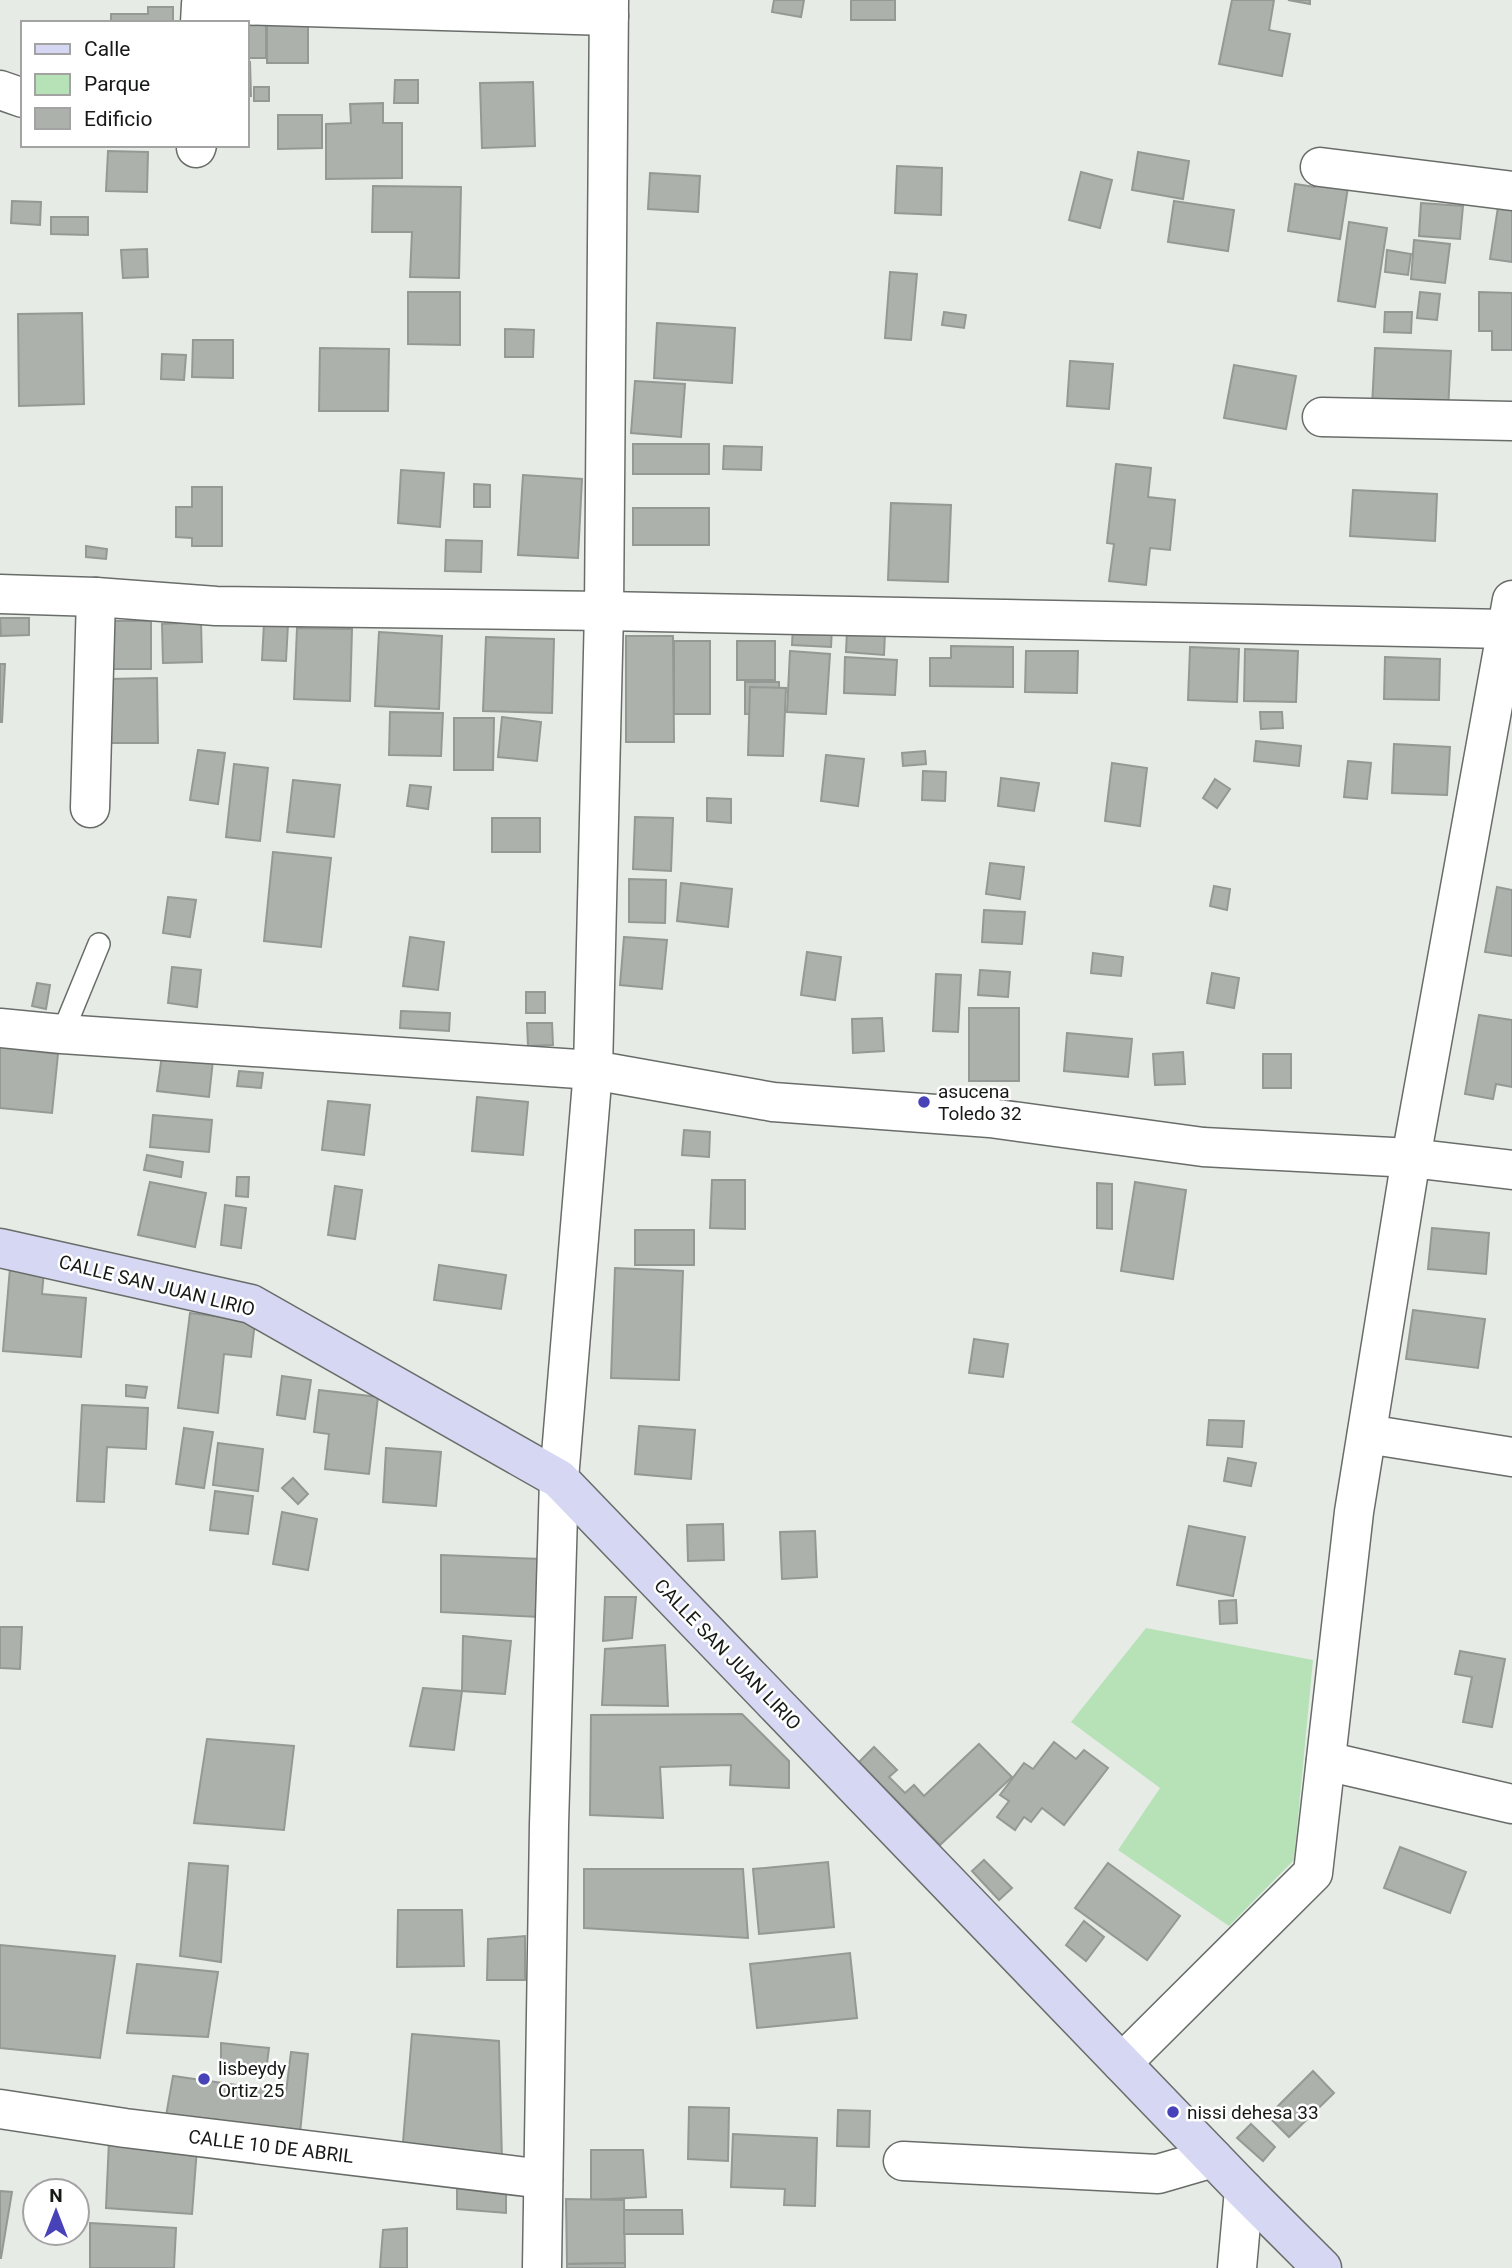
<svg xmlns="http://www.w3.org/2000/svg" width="1512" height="2268" font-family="Roboto,sans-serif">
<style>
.green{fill:#b7e2b8}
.building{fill:#acb1ac;stroke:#959995;stroke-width:2}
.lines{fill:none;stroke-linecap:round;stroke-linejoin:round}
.lane-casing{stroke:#696d69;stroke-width:24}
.street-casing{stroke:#696d69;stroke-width:41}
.secondary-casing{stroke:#696d69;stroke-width:41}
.lane{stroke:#fff;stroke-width:21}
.street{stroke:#fff;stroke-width:38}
.secondary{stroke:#d6d8f3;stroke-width:38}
.poi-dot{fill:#4742b8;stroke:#fff;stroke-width:2.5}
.labels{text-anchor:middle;stroke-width:5;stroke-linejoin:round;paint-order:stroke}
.poi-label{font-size:19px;fill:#171917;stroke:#fff;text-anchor:start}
.street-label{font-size:19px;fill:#171917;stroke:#fff}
</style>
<rect width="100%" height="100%" fill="#e6ebe6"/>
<path class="green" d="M 1146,1628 L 1313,1660 L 1294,1860 L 1229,1926 L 1118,1850 L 1160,1788 L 1071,1722 Z"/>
<g class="building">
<path d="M 774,0 L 804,0 L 801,17 L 772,12 Z"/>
<rect x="851" y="0" width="44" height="20"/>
<path d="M 1232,0 L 1274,0 L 1269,30 L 1290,34 L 1282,76 L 1219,64 Z"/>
<path d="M 1288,0 L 1310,0 L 1310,4 Z"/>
<path d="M 148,7 L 173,7 L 173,23 L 111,23 L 111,14 L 148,14 Z"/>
<path d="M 308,20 L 308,63 L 267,63 L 267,21 Z"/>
<rect x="247" y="25" width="19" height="33"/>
<path d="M 247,62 L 250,62 L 251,96 L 247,96 Z"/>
<path d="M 395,80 L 418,80 L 418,103 L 394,103 Z"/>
<path d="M 533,82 L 535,146 L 482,148 L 480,83 Z"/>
<rect x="254" y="87" width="15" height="14"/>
<path d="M 383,103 L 383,123 L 402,123 L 402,178 L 326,179 L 326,124 L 351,123 L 350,104 Z"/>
<path d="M 278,115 L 322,115 L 322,148 L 278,149 Z"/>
<path d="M 108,151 L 148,152 L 147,192 L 106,191 Z"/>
<path d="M 1138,152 L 1189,161 L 1183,199 L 1132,190 Z"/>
<path d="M 897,166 L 942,168 L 941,215 L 895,213 Z"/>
<path d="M 1318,169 L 1350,174 L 1340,239 L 1288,231 L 1295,184 L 1315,187 Z"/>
<path d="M 1081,172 L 1112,180 L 1100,228 L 1069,220 Z"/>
<path d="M 650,173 L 700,176 L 698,212 L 648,209 Z"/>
<path d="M 373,186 L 461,187 L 459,278 L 410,277 L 412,232 L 372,232 Z"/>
<path d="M 1500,194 L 1512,195 L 1512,262 L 1490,259 Z"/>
<path d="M 12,201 L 41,202 L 40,225 L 11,223 Z"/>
<path d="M 1174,201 L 1234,210 L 1228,251 L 1168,242 Z"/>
<path d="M 1421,203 L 1463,206 L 1460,239 L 1419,236 Z"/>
<path d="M 51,217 L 88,217 L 88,235 L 51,234 Z"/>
<path d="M 1349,222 L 1387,228 L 1375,307 L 1338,301 Z"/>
<path d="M 1414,240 L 1450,244 L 1445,283 L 1411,279 Z"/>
<path d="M 147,249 L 148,277 L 123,278 L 121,250 Z"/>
<path d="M 1387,250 L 1411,254 L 1408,275 L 1385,272 Z"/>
<path d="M 890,272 L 917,274 L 911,340 L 885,338 Z"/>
<path d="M 408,292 L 460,292 L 460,345 L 408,344 Z"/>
<path d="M 1420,292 L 1440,294 L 1437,320 L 1417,318 Z"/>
<path d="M 1479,292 L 1512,293 L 1512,350 L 1492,350 L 1492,331 L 1479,331 Z"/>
<path d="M 944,312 L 966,315 L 964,328 L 942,325 Z"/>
<path d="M 1385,312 L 1412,312 L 1411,333 L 1384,332 Z"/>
<path d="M 82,313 L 84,404 L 19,406 L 18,314 Z"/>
<path d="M 657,323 L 735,328 L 732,383 L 654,378 Z"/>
<path d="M 505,329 L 534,330 L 533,357 L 505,357 Z"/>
<path d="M 193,340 L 233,340 L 233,378 L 192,377 Z"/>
<path d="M 320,348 L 389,349 L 388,411 L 319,411 Z"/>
<path d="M 1375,348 L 1451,351 L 1448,411 L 1372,407 Z"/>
<path d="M 162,354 L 186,355 L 184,380 L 161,379 Z"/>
<path d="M 1070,361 L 1113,364 L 1109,409 L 1067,406 Z"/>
<path d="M 1234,365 L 1296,376 L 1286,429 L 1224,418 Z"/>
<path d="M 635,381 L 685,384 L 681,437 L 631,433 Z"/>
<rect x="633" y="444" width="76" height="30"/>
<path d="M 724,446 L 762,447 L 761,470 L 723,469 Z"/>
<path d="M 1116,464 L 1151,468 L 1148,497 L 1175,500 L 1170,550 L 1150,548 L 1146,585 L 1109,581 L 1114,544 L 1107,543 Z"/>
<path d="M 401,470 L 444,473 L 440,527 L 398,523 Z"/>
<path d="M 523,475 L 582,479 L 578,558 L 518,555 Z"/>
<path d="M 474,484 L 490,485 L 490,507 L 474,507 Z"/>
<path d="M 192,487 L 222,487 L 222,546 L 192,546 L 192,538 L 176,537 L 176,507 L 192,507 Z"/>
<path d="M 1353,490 L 1437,494 L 1435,541 L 1350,536 Z"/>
<path d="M 891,503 L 951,505 L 948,582 L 888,580 Z"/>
<rect x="633" y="508" width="76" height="37"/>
<path d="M 446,540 L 482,541 L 481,572 L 445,571 Z"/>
<path d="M 86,546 L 107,549 L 106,559 L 86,557 Z"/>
<path d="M 0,618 L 29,618 L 29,635 L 1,636 Z"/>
<rect x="112" y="621" width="39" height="48"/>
<path d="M 201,622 L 202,662 L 163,663 L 162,624 Z"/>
<path d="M 264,623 L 288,624 L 286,661 L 262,660 Z"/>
<path d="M 793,626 L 832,628 L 831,647 L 792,645 Z"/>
<path d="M 297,628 L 352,629 L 350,701 L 294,699 Z"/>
<path d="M 847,630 L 885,632 L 884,655 L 846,652 Z"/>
<path d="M 379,632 L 442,636 L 439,709 L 375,706 Z"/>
<path d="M 626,636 L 673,636 L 674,742 L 626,742 Z"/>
<path d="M 486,637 L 554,639 L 552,713 L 483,711 Z"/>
<rect x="674" y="641" width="36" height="73"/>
<rect x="737" y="641" width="38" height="39"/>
<path d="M 951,646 L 1013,647 L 1013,687 L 930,686 L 930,658 L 951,658 Z"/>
<path d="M 1190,647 L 1239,649 L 1237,702 L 1188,700 Z"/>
<path d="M 1245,649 L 1298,651 L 1296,702 L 1244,701 Z"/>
<path d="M 790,651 L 830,654 L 826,714 L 787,712 Z"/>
<path d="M 1026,651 L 1078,651 L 1077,693 L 1025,692 Z"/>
<path d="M 845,657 L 897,660 L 895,695 L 844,693 Z"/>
<path d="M 1385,657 L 1440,659 L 1439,700 L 1384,699 Z"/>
<path d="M 0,664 L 5,664 L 2,722 L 0,722 Z"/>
<path d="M 157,678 L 158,743 L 108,743 L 108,679 Z"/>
<path d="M 745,682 L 779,682 L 779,713 L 745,714 Z"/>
<path d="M 750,687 L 786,688 L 783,756 L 748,755 Z"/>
<path d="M 390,712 L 443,713 L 441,756 L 389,755 Z"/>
<path d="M 1260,712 L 1282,712 L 1283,728 L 1261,729 Z"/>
<path d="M 502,717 L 541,722 L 537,761 L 498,757 Z"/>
<path d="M 454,718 L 494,718 L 493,770 L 454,770 Z"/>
<path d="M 1256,741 L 1301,746 L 1299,766 L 1254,761 Z"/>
<path d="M 1394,744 L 1450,747 L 1447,795 L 1392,793 Z"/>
<path d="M 198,750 L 225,753 L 218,804 L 190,800 Z"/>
<path d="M 925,751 L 926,764 L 903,766 L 902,753 Z"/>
<path d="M 826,755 L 864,759 L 858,806 L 821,801 Z"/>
<path d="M 1348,761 L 1371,763 L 1367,799 L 1344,797 Z"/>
<path d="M 1112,763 L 1147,768 L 1140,826 L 1105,821 Z"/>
<path d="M 234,764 L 268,768 L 260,841 L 226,837 Z"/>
<path d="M 923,771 L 946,772 L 945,801 L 922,800 Z"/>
<path d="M 1001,778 L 1039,783 L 1034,811 L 998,806 Z"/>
<path d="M 1215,779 L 1230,789 L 1217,808 L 1203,798 Z"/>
<path d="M 293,780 L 340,785 L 334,837 L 287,832 Z"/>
<path d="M 410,785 L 431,787 L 428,809 L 407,806 Z"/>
<path d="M 707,798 L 731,799 L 731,823 L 707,821 Z"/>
<path d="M 635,817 L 673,818 L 671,871 L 633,869 Z"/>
<rect x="492" y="818" width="48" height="34"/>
<path d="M 273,852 L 331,858 L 321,947 L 264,941 Z"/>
<path d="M 990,863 L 1024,867 L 1020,899 L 986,894 Z"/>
<path d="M 629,879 L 666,880 L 665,923 L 629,922 Z"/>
<path d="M 681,883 L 732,889 L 728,927 L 677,921 Z"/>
<path d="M 1214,886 L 1230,889 L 1227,910 L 1210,906 Z"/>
<path d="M 1497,887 L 1512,890 L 1512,956 L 1485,952 Z"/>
<path d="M 168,897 L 196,900 L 190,937 L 163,933 Z"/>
<path d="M 984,910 L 1025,912 L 1022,944 L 982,942 Z"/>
<path d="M 410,937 L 444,942 L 438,990 L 403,986 Z"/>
<path d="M 624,937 L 667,940 L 662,989 L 620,985 Z"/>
<path d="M 807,952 L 841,957 L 835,1000 L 801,995 Z"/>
<path d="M 1093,953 L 1123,957 L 1121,976 L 1091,973 Z"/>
<path d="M 172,967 L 201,970 L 197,1007 L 168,1003 Z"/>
<path d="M 980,970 L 1010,972 L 1008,997 L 978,995 Z"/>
<path d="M 1212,973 L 1239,978 L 1234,1008 L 1207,1003 Z"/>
<path d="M 936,974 L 961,975 L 958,1032 L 933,1031 Z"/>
<path d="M 37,983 L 50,985 L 46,1009 L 32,1006 Z"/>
<rect x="526" y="992" width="19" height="21"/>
<rect x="969" y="1008" width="50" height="73"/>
<path d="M 401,1011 L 450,1013 L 449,1031 L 400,1028 Z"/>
<path d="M 1479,1015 L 1512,1020 L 1512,1087 L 1496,1084 L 1493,1099 L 1465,1094 Z"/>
<path d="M 882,1018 L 884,1051 L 853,1053 L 852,1019 Z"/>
<path d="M 527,1023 L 552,1023 L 553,1045 L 528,1046 Z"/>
<path d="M 1067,1033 L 1132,1039 L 1128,1077 L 1064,1071 Z"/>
<path d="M 0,1047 L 58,1054 L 52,1113 L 0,1108 Z"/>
<path d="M 1183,1052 L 1185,1084 L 1155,1085 L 1153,1054 Z"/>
<rect x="1263" y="1054" width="28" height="34"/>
<path d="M 162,1055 L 213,1060 L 209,1097 L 157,1091 Z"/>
<path d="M 239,1071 L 263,1073 L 261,1088 L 237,1086 Z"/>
<path d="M 477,1097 L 528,1102 L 523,1155 L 472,1151 Z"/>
<path d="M 328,1101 L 370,1105 L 364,1155 L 322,1150 Z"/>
<path d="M 153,1115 L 212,1120 L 209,1152 L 150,1147 Z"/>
<path d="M 684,1130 L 710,1132 L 709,1157 L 682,1155 Z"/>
<path d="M 147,1155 L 183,1162 L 181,1177 L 144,1170 Z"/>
<path d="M 237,1177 L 249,1177 L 248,1197 L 236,1196 Z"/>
<path d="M 712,1180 L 745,1180 L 745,1229 L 710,1228 Z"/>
<path d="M 150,1182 L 206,1193 L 195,1247 L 138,1235 Z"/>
<path d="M 1135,1182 L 1186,1190 L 1173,1279 L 1121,1271 Z"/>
<path d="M 1097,1183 L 1112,1184 L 1112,1229 L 1097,1228 Z"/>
<path d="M 335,1186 L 362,1190 L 355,1239 L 328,1235 Z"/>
<path d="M 225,1205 L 246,1208 L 241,1248 L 221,1245 Z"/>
<path d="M 1432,1228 L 1489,1233 L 1486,1274 L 1428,1269 Z"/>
<rect x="635" y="1230" width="59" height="35"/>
<path d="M 439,1265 L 506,1275 L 501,1309 L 434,1300 Z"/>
<path d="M 10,1268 L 44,1271 L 42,1294 L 86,1298 L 81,1357 L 3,1351 Z"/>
<path d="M 615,1268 L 683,1271 L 679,1380 L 611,1378 Z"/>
<path d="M 1413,1310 L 1485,1319 L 1478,1368 L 1406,1359 Z"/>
<path d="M 190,1313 L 255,1321 L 251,1357 L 224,1354 L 218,1413 L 178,1408 Z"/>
<path d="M 974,1339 L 1008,1344 L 1003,1377 L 969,1373 Z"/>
<path d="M 282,1376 L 311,1380 L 305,1419 L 277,1415 Z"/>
<path d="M 126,1385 L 147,1387 L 145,1398 L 126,1396 Z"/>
<path d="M 319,1390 L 378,1397 L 369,1474 L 325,1469 L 329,1434 L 314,1432 Z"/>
<path d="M 82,1405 L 148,1408 L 146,1449 L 107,1447 L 104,1502 L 77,1501 Z"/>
<path d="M 1209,1420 L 1244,1421 L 1242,1447 L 1207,1445 Z"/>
<path d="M 639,1426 L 695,1430 L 691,1479 L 635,1474 Z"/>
<path d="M 184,1428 L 213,1432 L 204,1488 L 176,1484 Z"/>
<path d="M 218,1443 L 263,1449 L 258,1491 L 213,1485 Z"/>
<path d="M 386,1448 L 441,1452 L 436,1506 L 383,1502 Z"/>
<path d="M 1228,1458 L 1256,1463 L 1251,1486 L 1224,1481 Z"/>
<path d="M 293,1478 L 308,1494 L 298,1504 L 282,1488 Z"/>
<path d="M 215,1491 L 253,1496 L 248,1534 L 210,1530 Z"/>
<path d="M 282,1512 L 317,1519 L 308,1570 L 273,1564 Z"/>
<path d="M 723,1524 L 724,1560 L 688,1561 L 687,1525 Z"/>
<path d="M 1189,1526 L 1245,1537 L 1233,1596 L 1177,1585 Z"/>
<path d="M 815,1531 L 817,1577 L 782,1579 L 780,1532 Z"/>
<path d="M 441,1555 L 542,1559 L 540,1617 L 441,1612 Z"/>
<path d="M 605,1597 L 636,1597 L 632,1638 L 603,1641 Z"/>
<path d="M 1236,1600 L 1237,1623 L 1220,1624 L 1219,1601 Z"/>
<path d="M 0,1627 L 22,1627 L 20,1669 L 0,1668 Z"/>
<path d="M 463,1636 L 511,1641 L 505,1694 L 462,1691 Z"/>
<path d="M 665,1645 L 668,1706 L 602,1705 L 605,1649 Z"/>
<path d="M 1460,1651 L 1505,1659 L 1492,1727 L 1463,1722 L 1472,1677 L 1455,1674 Z"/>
<path d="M 423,1688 L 462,1691 L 454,1750 L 410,1746 Z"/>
<path d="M 742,1714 L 789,1761 L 789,1788 L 730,1785 L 731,1765 L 660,1767 L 663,1818 L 590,1815 L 591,1715 Z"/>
<path d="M 207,1739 L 294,1746 L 284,1830 L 194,1823 Z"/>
<path d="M 1054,1742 L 1076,1759 L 1084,1750 L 1108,1768 L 1064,1825 L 1042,1808 L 1031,1822 L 1024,1817 L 1015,1830 L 997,1817 L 1009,1801 L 1000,1795 L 1024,1763 L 1033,1769 Z"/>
<path d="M 979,1744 L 1012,1777 L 940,1845 L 859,1762 L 874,1747 L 897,1770 L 889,1777 L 905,1793 L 914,1785 L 924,1796 Z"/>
<path d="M 1400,1847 L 1466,1872 L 1450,1913 L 1384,1888 Z"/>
<path d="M 984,1860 L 1012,1888 L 999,1900 L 972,1871 Z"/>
<path d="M 828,1862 L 834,1927 L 759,1934 L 753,1869 Z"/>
<path d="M 189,1863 L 228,1866 L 221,1962 L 180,1956 Z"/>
<path d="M 1108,1863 L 1180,1916 L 1147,1960 L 1075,1908 Z"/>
<path d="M 584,1869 L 743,1869 L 748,1938 L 584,1928 Z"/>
<path d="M 398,1910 L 462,1910 L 464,1966 L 397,1967 Z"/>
<path d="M 1084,1921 L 1104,1937 L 1086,1961 L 1066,1945 Z"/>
<path d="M 525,1936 L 525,1980 L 487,1980 L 488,1939 Z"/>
<path d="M 0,1945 L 115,1956 L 100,2058 L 0,2048 Z"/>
<path d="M 850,1953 L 857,2018 L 757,2028 L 750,1964 Z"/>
<path d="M 137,1964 L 218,1972 L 208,2037 L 127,2033 Z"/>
<path d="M 412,2034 L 499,2041 L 502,2161 L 402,2154 Z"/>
<path d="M 221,2043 L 269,2048 L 266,2071 L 221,2063 Z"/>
<path d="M 291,2052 L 308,2054 L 300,2133 L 166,2116 L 173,2076 L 286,2092 Z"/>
<path d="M 1313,2071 L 1334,2093 L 1289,2137 L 1268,2116 Z"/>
<path d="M 689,2107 L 729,2108 L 728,2161 L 688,2159 Z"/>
<path d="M 838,2110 L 870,2111 L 869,2147 L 837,2146 Z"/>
<path d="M 1251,2124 L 1275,2147 L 1263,2161 L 1237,2138 Z"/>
<path d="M 733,2134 L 817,2138 L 815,2206 L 784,2205 L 785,2189 L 731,2187 Z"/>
<path d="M 109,2140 L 197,2148 L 192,2214 L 106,2208 Z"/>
<path d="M 591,2150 L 643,2150 L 646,2197 L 591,2200 Z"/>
<path d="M 457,2179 L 506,2185 L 506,2213 L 457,2209 Z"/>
<path d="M 0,2191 L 12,2192 L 1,2258 L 0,2258 Z"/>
<path d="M 566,2199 L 624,2200 L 625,2263 L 567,2264 Z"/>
<path d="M 624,2210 L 682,2210 L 683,2234 L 624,2234 Z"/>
<path d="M 90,2223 L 176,2228 L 174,2268 L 90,2268 Z"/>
<path d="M 407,2228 L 407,2268 L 380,2268 L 383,2230 Z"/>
<path d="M 625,2263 L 625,2268 L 567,2268 L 567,2264 Z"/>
</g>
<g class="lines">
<g class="lane-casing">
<path id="lane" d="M 62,1034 L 99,944"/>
</g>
<g class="street-casing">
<g id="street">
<path d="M 200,23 L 201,4 L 609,16"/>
<path d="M 0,90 L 23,98"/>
<path d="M 196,148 L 197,145"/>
<path d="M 1320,167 L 1512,191"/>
<path d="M 1322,417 L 1512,421"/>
<path d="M 0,594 L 96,597 L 216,606 L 604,611 L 1506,629"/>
<path d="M 90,808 L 96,597"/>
<path d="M 0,1028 L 62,1034 L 593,1070 L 773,1102 L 990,1118 L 1203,1147 L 1411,1158 L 1512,1170"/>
<path d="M 1367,1434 L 1512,1457"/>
<path d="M 1326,1761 L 1512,1804"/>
<path d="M 1122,2063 L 1313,1873 L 1354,1512 L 1411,1158 L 1512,600"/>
<path d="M 0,2109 L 125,2128 L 543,2179"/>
<path d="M 903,2161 L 1158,2174 L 1213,2158"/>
<path d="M 542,2268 L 549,1825 L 559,1479 L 593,1070 L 604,611 L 609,0"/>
<path d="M 1237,2268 L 1244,2190"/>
</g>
</g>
<g class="secondary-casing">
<path id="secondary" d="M 0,1248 L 251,1304 L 559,1479 L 1244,2190 L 1322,2268"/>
</g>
<use href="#lane" class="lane"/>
<use href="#street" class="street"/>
<use href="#secondary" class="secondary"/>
</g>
<g class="poi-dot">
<circle cx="924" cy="1102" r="7"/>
<circle cx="204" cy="2079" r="7"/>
<circle cx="1173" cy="2112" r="7"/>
</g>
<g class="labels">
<g class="poi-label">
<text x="938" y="1098">asucena<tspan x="938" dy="22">Toledo 32</tspan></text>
<text x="218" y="2075">lisbeydy<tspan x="218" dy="22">Ortiz 25</tspan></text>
<text x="1187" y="2119">nissi dehesa 33</text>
</g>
<g class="street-label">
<text transform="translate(157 1285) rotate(14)" y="7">CALLE SAN JUAN LIRIO</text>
<text transform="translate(728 1654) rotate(46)" y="7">CALLE SAN JUAN LIRIO</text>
<text transform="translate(271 2146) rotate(7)" y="7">CALLE 10 DE ABRIL</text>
</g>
</g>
<rect x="21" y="21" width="228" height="126" fill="#ffffff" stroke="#a2a3a2" stroke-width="2"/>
<rect x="35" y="44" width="35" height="10" fill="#d6d8f3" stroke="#a2a3a2" stroke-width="2"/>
<text x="84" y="56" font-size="21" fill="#171917">Calle</text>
<rect x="35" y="74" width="35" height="21" fill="#b7e2b8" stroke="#a2a3a2" stroke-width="2"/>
<text x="84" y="91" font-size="21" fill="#171917">Parque</text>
<rect x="35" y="108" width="35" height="21" fill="#acb1ac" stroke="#a2a3a2" stroke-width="2"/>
<text x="84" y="126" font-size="21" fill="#171917">Edificio</text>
<g transform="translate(56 2212)"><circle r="33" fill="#ffffff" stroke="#a2a3a2" stroke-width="2"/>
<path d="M0-5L12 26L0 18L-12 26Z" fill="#4742b8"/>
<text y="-10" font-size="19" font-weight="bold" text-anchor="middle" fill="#171917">N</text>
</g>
</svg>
